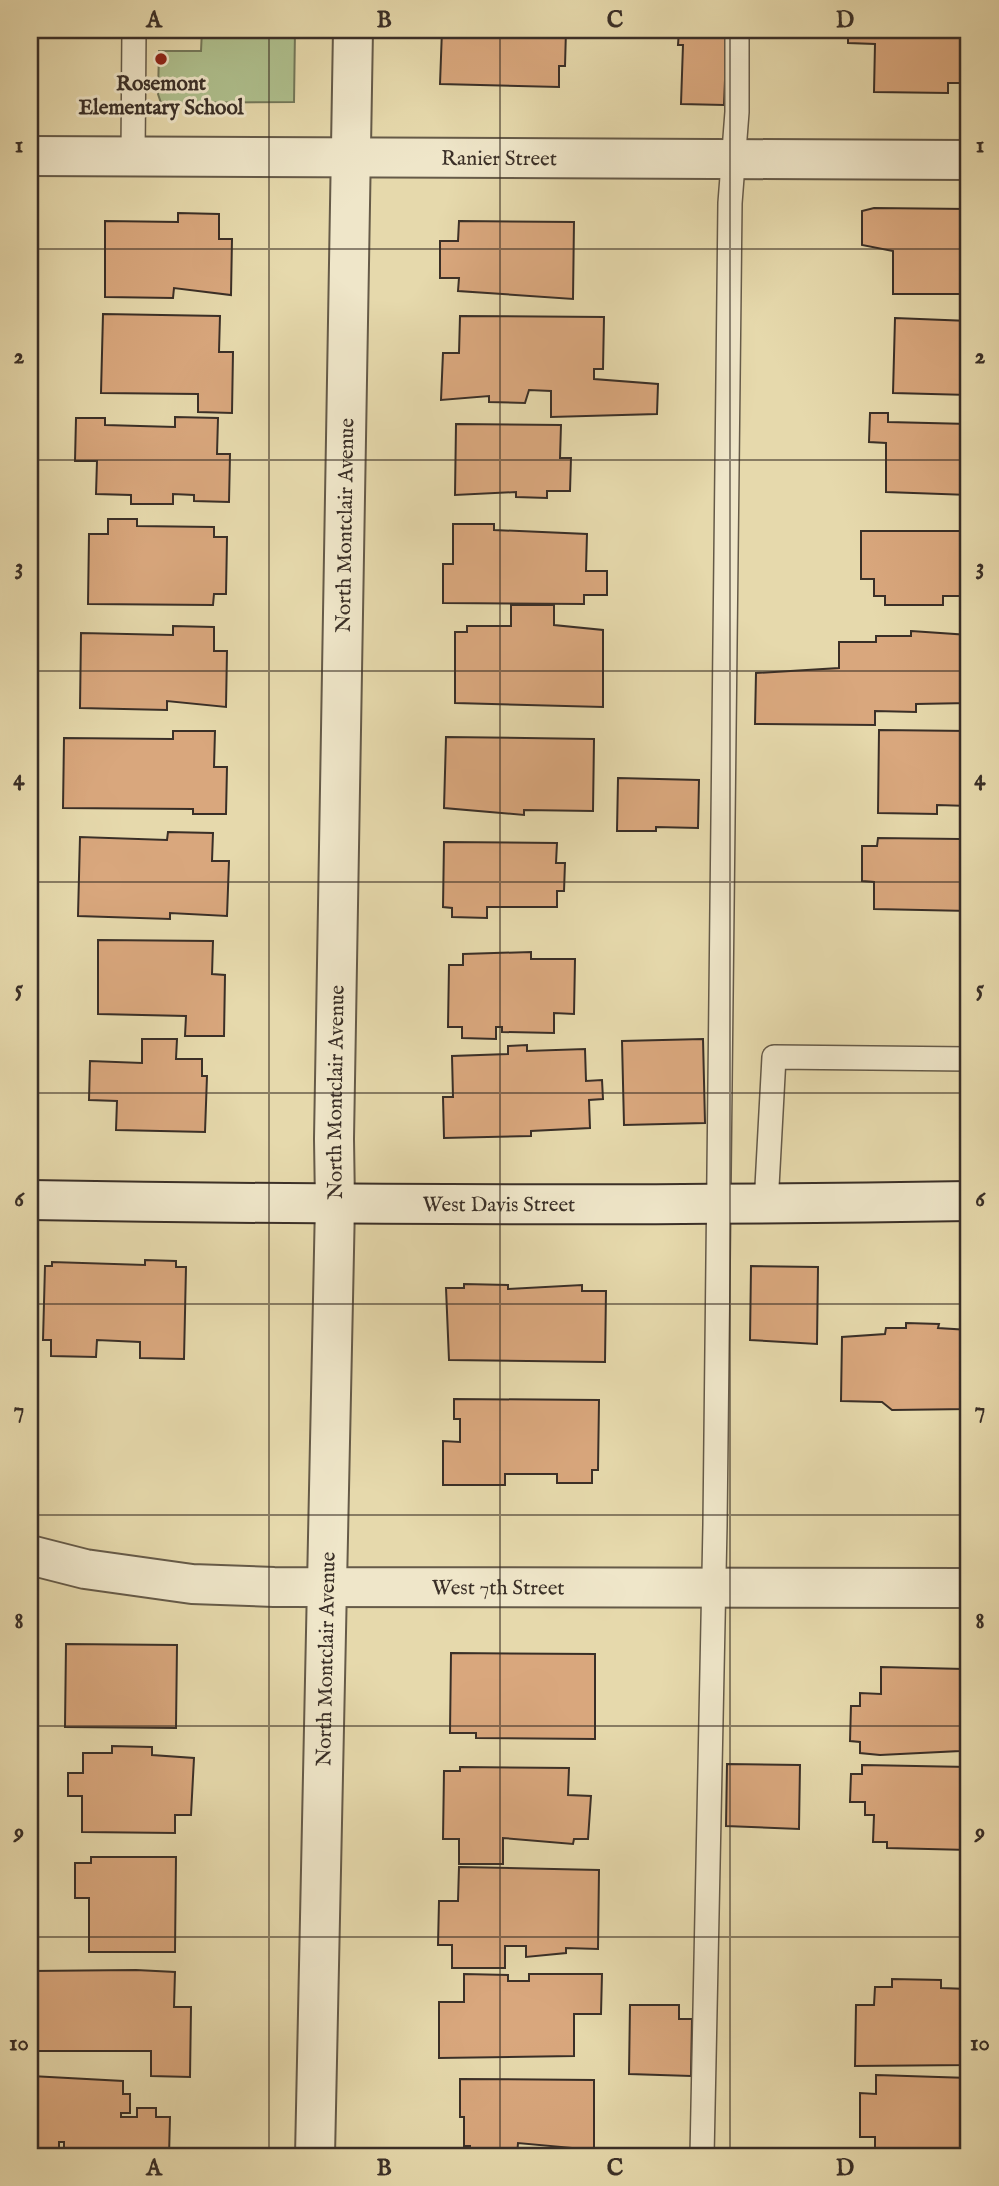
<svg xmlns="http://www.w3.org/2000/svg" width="999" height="2186" font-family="'IM FELL English',serif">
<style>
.green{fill:#afc08e;stroke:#74785a;stroke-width:2}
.building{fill:#d9a77d;stroke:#3a2f27;stroke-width:2}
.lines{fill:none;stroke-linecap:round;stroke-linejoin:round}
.service-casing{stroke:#655a48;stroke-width:26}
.minor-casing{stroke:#655a48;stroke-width:42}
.tertiary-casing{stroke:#655a48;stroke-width:42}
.secondary-casing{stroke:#3a2f27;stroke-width:42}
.service{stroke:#efe6c9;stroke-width:23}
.minor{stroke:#efe6c9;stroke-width:38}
.tertiary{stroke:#efe6c9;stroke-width:38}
.secondary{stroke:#efe6c9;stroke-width:38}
.grid{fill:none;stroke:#3a2f27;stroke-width:2;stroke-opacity:0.55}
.poi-dot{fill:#8f2418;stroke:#efe6c9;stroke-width:2.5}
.labels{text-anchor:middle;stroke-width:6;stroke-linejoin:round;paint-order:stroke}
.poi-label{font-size:21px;font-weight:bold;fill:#3a2f27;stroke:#efe6c9}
.street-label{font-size:21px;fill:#3a2f27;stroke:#efe6c9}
.neatline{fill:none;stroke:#3a2f27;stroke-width:2.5}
.grid-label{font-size:23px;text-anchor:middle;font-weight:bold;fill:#3a2f27}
</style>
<rect width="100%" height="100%" fill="#e6d9ac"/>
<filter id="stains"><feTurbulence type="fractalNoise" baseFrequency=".00286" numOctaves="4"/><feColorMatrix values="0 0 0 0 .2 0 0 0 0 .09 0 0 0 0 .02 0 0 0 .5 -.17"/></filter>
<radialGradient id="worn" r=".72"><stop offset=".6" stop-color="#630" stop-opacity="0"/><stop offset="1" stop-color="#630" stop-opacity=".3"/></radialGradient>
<path class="green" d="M 202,30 L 295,30 L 294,102 L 161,103 L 158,94 L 159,51 L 201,51 Z"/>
<g class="building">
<path d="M 442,30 L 566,30 L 565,66 L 559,66 L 559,87 L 440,84 Z"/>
<path d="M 679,30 L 727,30 L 724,105 L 681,104 L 683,45 L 678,45 Z"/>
<path d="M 848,30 L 969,30 L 969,83 L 948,83 L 948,93 L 874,92 L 875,44 L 848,43 Z"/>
<path d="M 874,208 L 969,209 L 969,294 L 893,294 L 893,251 L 862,245 L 862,211 Z"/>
<path d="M 178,213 L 219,214 L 219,239 L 232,239 L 231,295 L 174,288 L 173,298 L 105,297 L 105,221 L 178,222 Z"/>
<path d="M 459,221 L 574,222 L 573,299 L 458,291 L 459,278 L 440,278 L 440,241 L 458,241 Z"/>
<path d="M 103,314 L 220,316 L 219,352 L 233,352 L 232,413 L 198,412 L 198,394 L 101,393 Z"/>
<path d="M 460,316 L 604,317 L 603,369 L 594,369 L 594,379 L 658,384 L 657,414 L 551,417 L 551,391 L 529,390 L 525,403 L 489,402 L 489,396 L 441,400 L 443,353 L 459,353 Z"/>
<path d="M 895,318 L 969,321 L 969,395 L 893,393 Z"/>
<path d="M 870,413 L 888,413 L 888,422 L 969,424 L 969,495 L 886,492 L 886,443 L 869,442 Z"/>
<path d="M 175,417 L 218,418 L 217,454 L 230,454 L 229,502 L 194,501 L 194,495 L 173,494 L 173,504 L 131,504 L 131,495 L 96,494 L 97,461 L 75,461 L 76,418 L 105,418 L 105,425 L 175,427 Z"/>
<path d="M 456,424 L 561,425 L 560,458 L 571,458 L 570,491 L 547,491 L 547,498 L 516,497 L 516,492 L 455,495 Z"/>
<path d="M 108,519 L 137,519 L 137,526 L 214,527 L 214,537 L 227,537 L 226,594 L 214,594 L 213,605 L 88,604 L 89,534 L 108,534 Z"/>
<path d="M 453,524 L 494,524 L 494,530 L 587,534 L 586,571 L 607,571 L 607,595 L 584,595 L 584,604 L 443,603 L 443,564 L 453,564 Z"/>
<path d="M 861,531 L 969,531 L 969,596 L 943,596 L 943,605 L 885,605 L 885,596 L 874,596 L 874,579 L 861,579 Z"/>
<path d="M 511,605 L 554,605 L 554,625 L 603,630 L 603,707 L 455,703 L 455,632 L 467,632 L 467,626 L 511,626 Z"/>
<path d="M 173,626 L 214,627 L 214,651 L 227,651 L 226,707 L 167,701 L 167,710 L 80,708 L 81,633 L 173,635 Z"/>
<path d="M 911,631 L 969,635 L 969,703 L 916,704 L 916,712 L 875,711 L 875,725 L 755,724 L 756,673 L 839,668 L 839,642 L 876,642 L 876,636 L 911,636 Z"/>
<path d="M 879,730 L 969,731 L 969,806 L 937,805 L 937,814 L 878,813 Z"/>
<path d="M 173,731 L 215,731 L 214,767 L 227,767 L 226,814 L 193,814 L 193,809 L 63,808 L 64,738 L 173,739 Z"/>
<path d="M 446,737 L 594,739 L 593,811 L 524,810 L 524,815 L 444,808 Z"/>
<path d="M 618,778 L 699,780 L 698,828 L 656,827 L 656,831 L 617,831 Z"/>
<path d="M 960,830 L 969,831 L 969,911 L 874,909 L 874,882 L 862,881 L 862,846 L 877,846 L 878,838 L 960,839 Z"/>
<path d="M 168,832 L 213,833 L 212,861 L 229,861 L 227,916 L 170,913 L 170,919 L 78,916 L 80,837 L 167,840 Z"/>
<path d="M 444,842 L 557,843 L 556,863 L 565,863 L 564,891 L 557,891 L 557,907 L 487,907 L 487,918 L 452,917 L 452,908 L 443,907 Z"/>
<path d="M 98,940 L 213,941 L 212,974 L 225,975 L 224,1036 L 185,1036 L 186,1016 L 98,1014 Z"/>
<path d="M 531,952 L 531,959 L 575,959 L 574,1014 L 554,1013 L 554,1033 L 502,1032 L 502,1027 L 496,1027 L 496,1039 L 462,1038 L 462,1027 L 448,1027 L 449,965 L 463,965 L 463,954 Z"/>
<path d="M 142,1039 L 177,1039 L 176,1059 L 202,1059 L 202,1076 L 207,1076 L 205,1132 L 116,1130 L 117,1101 L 89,1100 L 90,1061 L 142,1063 Z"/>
<path d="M 703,1039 L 705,1123 L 624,1125 L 622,1041 Z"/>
<path d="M 527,1045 L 527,1051 L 585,1049 L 586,1081 L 602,1080 L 603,1099 L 589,1100 L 590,1128 L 531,1131 L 531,1136 L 444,1138 L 443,1097 L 453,1097 L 452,1056 L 508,1054 L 508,1046 Z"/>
<path d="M 145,1260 L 176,1261 L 176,1267 L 186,1267 L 184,1359 L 140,1358 L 140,1342 L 97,1340 L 96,1357 L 51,1356 L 51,1340 L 43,1340 L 45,1266 L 52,1266 L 52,1262 L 145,1265 Z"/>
<path d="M 751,1266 L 818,1267 L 817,1344 L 750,1340 Z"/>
<path d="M 464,1284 L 508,1285 L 508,1289 L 582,1285 L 582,1291 L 606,1291 L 605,1362 L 449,1360 L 446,1288 L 464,1288 Z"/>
<path d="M 906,1323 L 939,1324 L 938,1328 L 969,1330 L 969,1409 L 892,1410 L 882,1402 L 841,1401 L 842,1337 L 885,1334 L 886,1328 L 906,1328 Z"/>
<path d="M 454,1399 L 599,1400 L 598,1470 L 592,1470 L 592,1483 L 557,1483 L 557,1474 L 505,1474 L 505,1485 L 443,1485 L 443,1441 L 460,1442 L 460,1419 L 454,1419 Z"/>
<path d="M 66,1644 L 177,1645 L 176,1728 L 65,1727 Z"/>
<path d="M 451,1653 L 595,1654 L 595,1739 L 476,1738 L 476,1733 L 450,1733 Z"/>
<path d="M 881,1667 L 964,1669 L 963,1687 L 969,1687 L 969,1732 L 961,1732 L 960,1751 L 880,1755 L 860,1753 L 860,1742 L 850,1741 L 851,1706 L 860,1706 L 860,1693 L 881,1694 Z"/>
<path d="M 112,1746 L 152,1747 L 152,1755 L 194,1758 L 191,1815 L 175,1815 L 175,1833 L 82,1832 L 82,1796 L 68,1796 L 68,1773 L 83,1773 L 83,1753 L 112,1753 Z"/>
<path d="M 727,1764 L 800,1765 L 799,1829 L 726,1826 Z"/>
<path d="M 862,1765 L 969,1767 L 969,1850 L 887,1848 L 887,1842 L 873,1842 L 874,1815 L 865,1815 L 865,1802 L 850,1802 L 851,1774 L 862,1774 Z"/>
<path d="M 460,1767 L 569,1768 L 568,1795 L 591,1796 L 588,1839 L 574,1839 L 573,1844 L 503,1838 L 503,1864 L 459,1864 L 459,1839 L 443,1839 L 444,1771 L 460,1771 Z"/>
<path d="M 91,1857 L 176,1857 L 175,1952 L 89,1952 L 89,1898 L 75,1898 L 75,1863 L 91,1863 Z"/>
<path d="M 459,1867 L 599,1870 L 598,1949 L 566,1948 L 566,1953 L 526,1957 L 526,1946 L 505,1946 L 505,1968 L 452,1968 L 452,1945 L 438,1945 L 439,1901 L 458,1901 Z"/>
<path d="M 136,1970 L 175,1972 L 174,2007 L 191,2007 L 190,2077 L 151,2076 L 151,2051 L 34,2051 L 34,2014 L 30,2014 L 30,1971 Z"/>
<path d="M 464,1974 L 508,1975 L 508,1981 L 529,1981 L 529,1974 L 602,1974 L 601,2014 L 574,2014 L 574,2056 L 439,2058 L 439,2002 L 464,2002 Z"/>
<path d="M 892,1979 L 941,1980 L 941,1988 L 968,1989 L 969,2065 L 855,2066 L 856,2005 L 874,2005 L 875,1987 L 892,1987 Z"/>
<path d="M 630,2005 L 679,2005 L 679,2019 L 692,2019 L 691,2076 L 629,2074 Z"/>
<path d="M 876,2075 L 969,2078 L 969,2156 L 875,2155 L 875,2137 L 860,2137 L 860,2093 L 876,2094 Z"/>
<path d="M 31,2076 L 123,2081 L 123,2094 L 130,2094 L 130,2113 L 121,2113 L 121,2117 L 137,2117 L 137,2108 L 156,2108 L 156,2117 L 170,2117 L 169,2156 L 64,2156 L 64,2142 L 59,2142 L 59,2152 L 34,2152 L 34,2142 L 30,2142 Z"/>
<path d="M 460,2079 L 594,2080 L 594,2150 L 518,2143 L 517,2156 L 470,2156 L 470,2146 L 464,2146 L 464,2117 L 460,2117 Z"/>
</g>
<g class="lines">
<g class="service-casing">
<g id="service">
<path d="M 133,156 L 134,30"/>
<path d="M 766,1205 L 774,1057 L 969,1059"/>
<path d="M 702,2156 L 715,1525 L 730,203 L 737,112 L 737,30"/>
</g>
</g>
<g class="minor-casing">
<g id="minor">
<path id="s1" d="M 30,156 L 969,160"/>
<path id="s2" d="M 315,2156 L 335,1204 L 334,1139 L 353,30"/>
</g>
</g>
<g class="tertiary-casing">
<g id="tertiary">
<path id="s3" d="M 30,1555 L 85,1569 L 192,1584 L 274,1587 L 969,1588"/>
</g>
</g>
<g class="secondary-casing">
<g id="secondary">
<path id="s4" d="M 30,1200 C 343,1205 656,1206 969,1201"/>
</g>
</g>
<use href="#service" class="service"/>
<use href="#minor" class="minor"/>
<use href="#tertiary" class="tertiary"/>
<use href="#secondary" class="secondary"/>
</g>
<path class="grid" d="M 269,30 L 269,2156M 500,30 L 500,2156M 730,30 L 730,2156M 30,249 L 969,249M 30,460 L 969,460M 30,671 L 969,671M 30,882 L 969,882M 30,1093 L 969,1093M 30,1304 L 969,1304M 30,1515 L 969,1515M 30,1726 L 969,1726M 30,1937 L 969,1937"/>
<circle class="poi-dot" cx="161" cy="59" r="7"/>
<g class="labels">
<g class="poi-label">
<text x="161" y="90">Rosemont<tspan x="161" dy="24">Elementary School</tspan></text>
</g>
<g class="street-label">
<text dy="7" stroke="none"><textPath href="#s1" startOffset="469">Ranier Street</textPath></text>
<text dy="7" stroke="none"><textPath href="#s2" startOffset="1631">North Montclair Avenue</textPath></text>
<text dy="7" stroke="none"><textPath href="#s2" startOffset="1064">North Montclair Avenue</textPath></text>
<text dy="7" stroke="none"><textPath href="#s4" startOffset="469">West Davis Street</textPath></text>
<text dy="7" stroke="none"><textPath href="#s3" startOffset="471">West 7th Street</textPath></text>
<text dy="7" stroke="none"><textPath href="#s2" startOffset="497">North Montclair Avenue</textPath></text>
</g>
</g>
<rect width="999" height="2186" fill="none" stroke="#e6d9ac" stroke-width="77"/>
<rect x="38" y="38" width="922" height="2110" class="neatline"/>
<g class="grid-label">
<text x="154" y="27">A</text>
<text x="384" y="27">B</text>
<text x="615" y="27">C</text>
<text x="845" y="27">D</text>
<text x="19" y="152">1</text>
<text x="980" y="152">1</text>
<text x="19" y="363">2</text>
<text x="980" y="363">2</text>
<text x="19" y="574">3</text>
<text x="980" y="574">3</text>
<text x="19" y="785">4</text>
<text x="980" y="785">4</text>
<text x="19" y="996">5</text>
<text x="980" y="996">5</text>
<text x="19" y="1206">6</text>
<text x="980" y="1206">6</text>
<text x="19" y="1417">7</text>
<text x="980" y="1417">7</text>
<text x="19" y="1628">8</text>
<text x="980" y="1628">8</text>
<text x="19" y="1839">9</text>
<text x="980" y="1839">9</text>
<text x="19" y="2050">10</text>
<text x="980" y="2050">10</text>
<text x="154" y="2175">A</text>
<text x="384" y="2175">B</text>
<text x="615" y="2175">C</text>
<text x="845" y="2175">D</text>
</g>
<rect width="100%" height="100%" filter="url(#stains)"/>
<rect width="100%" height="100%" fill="url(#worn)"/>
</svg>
